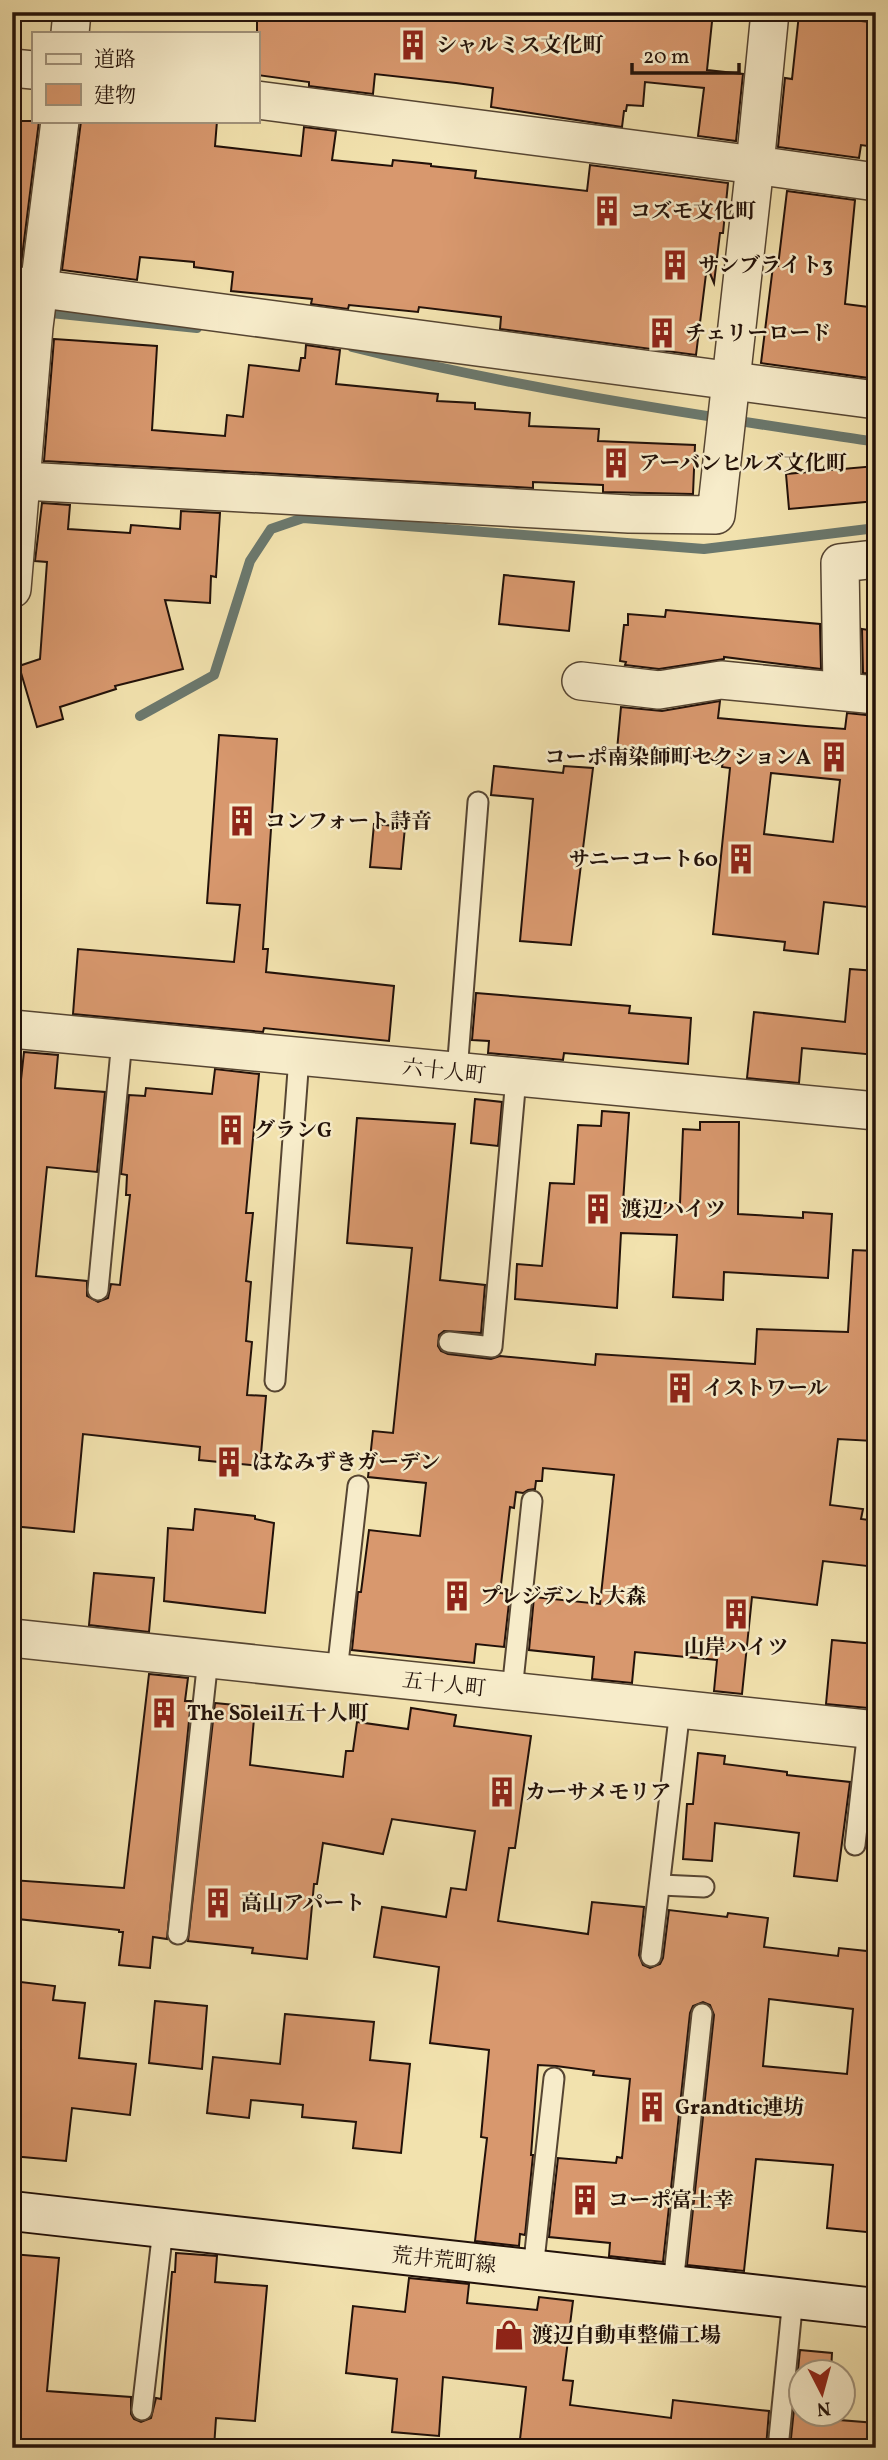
<svg xmlns="http://www.w3.org/2000/svg" width="888" height="2460" font-family="Vollkorn,'Noto Serif JP',serif">
<style>
.lines{fill:none;stroke-linecap:round;stroke-linejoin:round}
.stream{stroke:#6b786d;stroke-width:10}
.building{fill:#d8986e;stroke:#221109;stroke-width:2;fill-rule:evenodd}
.service-casing{stroke:#564532;stroke-width:23}
.minor-casing{stroke:#564532;stroke-width:40}
.secondary-casing{stroke:#221109;stroke-width:42}
.service{stroke:#f7ecca;stroke-width:19}
.minor{stroke:#f7ecca;stroke-width:37}
.secondary{stroke:#f7ecca;stroke-width:38}
.labels{text-anchor:middle;stroke-width:5;stroke-linejoin:round;paint-order:stroke}
.poi-label{font-size:21px;font-weight:bold;fill:#221109;stroke:#f7ecca;text-anchor:start}
.street-label{font-size:21px;fill:#221109;stroke:#f7ecca}
</style>
<rect width="100%" height="100%" fill="#f2e2ae"/>
<filter id="stains"><feTurbulence type="fractalNoise" baseFrequency=".00286" numOctaves="4"/><feColorMatrix values="0 0 0 0 .2 0 0 0 0 .09 0 0 0 0 .02 0 0 0 .5 -.17"/></filter>
<radialGradient id="worn" r=".72"><stop offset=".6" stop-color="#630" stop-opacity="0"/><stop offset="1" stop-color="#630" stop-opacity=".3"/></radialGradient>
<g class="lines">
<g class="stream">
<path d="M 12,309 L 197,328"/>
<path d="M 352,347 C 524,390 700,415 876,442"/>
<path d="M 140,716 L 214,675 L 250,561 L 271,529 L 303,518 L 704,549 L 876,528"/>
</g>
</g>
<g class="building">
<path d="M 280,12 L 713,12 L 707,70 L 743,74 L 736,141 L 698,136 L 704,88 L 645,82 L 643,106 L 627,105 L 626,111 L 624,111 L 622,127 L 491,107 L 493,88 L 456,83 L 375,74 L 373,94 L 309,86 L 309,82 L 257,75 L 257,13 L 279,16 Z"/>
<path d="M 799,14 L 870,22 L 869,29 L 876,29 L 876,147 L 861,145 L 859,158 L 778,147 L 785,78 L 792,79 Z"/>
<path d="M 12,121 L 39,121 L 21,265 L 12,264 Z"/>
<path d="M 81,121 L 217,121 L 215,146 L 301,156 L 304,127 L 336,131 L 332,160 L 392,166 L 393,160 L 431,164 L 431,166 L 476,171 L 475,178 L 587,191 L 590,165 L 728,183 L 723,233 L 720,233 L 714,283 L 707,266 L 696,355 L 500,329 L 501,317 L 419,307 L 418,312 L 349,305 L 348,309 L 311,304 L 312,299 L 231,291 L 233,272 L 194,267 L 194,262 L 140,257 L 137,280 L 62,270 Z"/>
<path d="M 787,191 L 855,200 L 845,304 L 876,308 L 876,379 L 761,363 L 773,266 L 778,266 Z"/>
<path d="M 54,339 L 157,346 L 152,430 L 225,436 L 227,415 L 243,417 L 249,365 L 299,371 L 301,358 L 305,358 L 306,345 L 340,350 L 336,384 L 438,394 L 437,401 L 475,403 L 475,409 L 530,413 L 529,426 L 599,429 L 598,441 L 695,445 L 693,494 L 603,492 L 603,485 L 533,482 L 533,488 L 44,461 Z"/>
<path d="M 876,466 L 876,501 L 789,509 L 786,474 Z"/>
<path d="M 42,503 L 70,505 L 68,529 L 130,533 L 131,525 L 180,529 L 181,511 L 220,513 L 216,577 L 211,576 L 210,603 L 165,600 L 183,669 L 115,686 L 116,689 L 60,707 L 63,719 L 37,727 L 19,666 L 40,659 L 47,562 L 35,561 Z"/>
<path d="M 504,575 L 574,582 L 569,631 L 499,624 Z"/>
<path d="M 666,610 L 820,624 L 821,669 L 724,657 L 724,659 L 659,669 L 625,665 L 626,662 L 620,661 L 624,625 L 628,625 L 628,614 L 665,617 Z"/>
<path d="M 862,629 L 876,631 L 876,674 L 863,673 Z"/>
<path d="M 720,701 L 718,718 L 806,726 L 845,729 L 847,713 L 876,716 L 876,908 L 824,902 L 818,954 L 784,950 L 785,942 L 713,934 L 730,768 L 722,767 L 723,761 L 617,750 L 621,707 L 662,711 ZM 771,773 L 840,780 L 833,842 L 764,834 Z"/>
<path d="M 219,735 L 277,739 L 263,949 L 268,949 L 266,972 L 394,986 L 389,1041 L 264,1028 L 263,1032 L 73,1014 L 78,949 L 234,962 L 240,905 L 207,903 Z"/>
<path d="M 494,766 L 563,773 L 564,766 L 593,768 L 571,945 L 520,941 L 533,799 L 491,795 Z"/>
<path d="M 374,824 L 405,827 L 401,869 L 370,867 Z"/>
<path d="M 850,969 L 876,971 L 876,1055 L 802,1048 L 799,1083 L 747,1078 L 754,1012 L 845,1022 Z"/>
<path d="M 476,993 L 630,1006 L 629,1013 L 691,1018 L 688,1064 L 564,1053 L 563,1060 L 488,1053 L 489,1041 L 472,1040 Z"/>
<path d="M 24,1052 L 58,1055 L 55,1088 L 105,1092 L 97,1172 L 47,1167 L 36,1276 L 87,1281 L 87,1296 L 98,1302 L 108,1298 L 111,1284 L 120,1285 L 130,1195 L 126,1195 L 127,1175 L 121,1174 L 129,1095 L 145,1096 L 146,1088 L 212,1094 L 215,1069 L 259,1074 L 246,1213 L 253,1213 L 246,1281 L 251,1282 L 246,1341 L 252,1342 L 247,1395 L 266,1396 L 260,1466 L 199,1460 L 200,1447 L 83,1434 L 74,1532 L 12,1526 L 12,1162 Z"/>
<path d="M 475,1099 L 502,1102 L 498,1146 L 471,1143 Z"/>
<path d="M 602,1111 L 629,1113 L 623,1203 L 680,1203 L 683,1129 L 700,1130 L 700,1122 L 739,1122 L 738,1214 L 803,1218 L 803,1212 L 832,1214 L 828,1278 L 724,1272 L 723,1300 L 673,1297 L 677,1235 L 621,1233 L 617,1308 L 515,1299 L 517,1264 L 542,1266 L 550,1183 L 574,1184 L 578,1125 L 601,1126 Z"/>
<path d="M 357,1118 L 455,1124 L 440,1280 L 485,1285 L 481,1333 L 444,1331 L 439,1335 L 438,1346 L 441,1351 L 448,1354 L 491,1359 L 500,1356 L 595,1365 L 596,1354 L 755,1364 L 757,1329 L 848,1332 L 853,1250 L 876,1251 L 876,1401 L 873,1441 L 838,1439 L 830,1505 L 863,1509 L 861,1519 L 876,1521 L 876,1567 L 823,1561 L 817,1605 L 752,1597 L 742,1694 L 714,1691 L 717,1660 L 635,1652 L 632,1683 L 592,1679 L 594,1657 L 529,1650 L 534,1597 L 600,1604 L 614,1475 L 543,1468 L 542,1481 L 536,1481 L 535,1489 L 528,1490 L 523,1493 L 516,1492 L 514,1508 L 510,1507 L 500,1593 L 510,1594 L 504,1647 L 476,1644 L 474,1663 L 352,1650 L 358,1592 L 361,1592 L 369,1530 L 420,1536 L 426,1483 L 368,1477 L 373,1431 L 393,1433 L 412,1248 L 347,1243 Z"/>
<path d="M 195,1509 L 255,1516 L 255,1519 L 274,1523 L 265,1613 L 164,1601 L 168,1528 L 193,1530 Z"/>
<path d="M 94,1573 L 154,1578 L 149,1632 L 89,1625 Z"/>
<path d="M 832,1640 L 875,1644 L 868,1708 L 826,1704 Z"/>
<path d="M 149,1674 L 188,1678 L 185,1701 L 191,1701 L 167,1939 L 153,1937 L 150,1968 L 119,1965 L 123,1932 L 119,1932 L 119,1930 L 18,1919 L 18,1915 L 12,1914 L 12,1880 L 124,1888 Z"/>
<path d="M 215,1703 L 255,1707 L 250,1765 L 343,1777 L 346,1751 L 353,1751 L 357,1722 L 408,1729 L 411,1708 L 456,1715 L 454,1726 L 531,1736 L 515,1848 L 509,1848 L 498,1921 L 588,1934 L 592,1902 L 644,1907 L 639,1955 L 643,1965 L 650,1968 L 660,1964 L 663,1958 L 669,1910 L 727,1917 L 728,1913 L 768,1918 L 764,1947 L 838,1956 L 839,1948 L 876,1952 L 876,2233 L 827,2228 L 833,2165 L 756,2159 L 744,2271 L 687,2265 L 714,2015 L 710,2005 L 703,2002 L 693,2006 L 690,2013 L 663,2262 L 609,2256 L 610,2243 L 549,2237 L 558,2158 L 616,2163 L 617,2157 L 622,2158 L 630,2079 L 593,2075 L 594,2071 L 556,2066 L 538,2065 L 531,2155 L 533,2155 L 525,2235 L 520,2234 L 519,2246 L 475,2241 L 487,2138 L 481,2137 L 489,2050 L 430,2043 L 439,1967 L 374,1957 L 382,1907 L 446,1917 L 451,1888 L 466,1890 L 475,1831 L 392,1819 L 383,1854 L 323,1843 L 317,1884 L 314,1884 L 307,1959 L 252,1953 L 253,1948 L 188,1941 ZM 769,1999 L 853,2009 L 847,2074 L 763,2066 Z"/>
<path d="M 698,1753 L 725,1756 L 724,1764 L 787,1772 L 787,1775 L 850,1782 L 837,1881 L 794,1876 L 799,1833 L 715,1823 L 712,1861 L 683,1859 L 687,1804 L 693,1804 Z"/>
<path d="M 874,1785 L 876,1785 L 876,1844 L 868,1843 Z"/>
<path d="M 12,1981 L 55,1986 L 53,2000 L 85,2003 L 79,2058 L 136,2064 L 130,2115 L 72,2108 L 66,2161 L 12,2156 L 12,2103 L 14,2104 L 21,2050 L 17,2049 L 18,2039 L 12,2039 Z"/>
<path d="M 155,2001 L 207,2006 L 202,2069 L 149,2063 Z"/>
<path d="M 285,2014 L 374,2022 L 370,2060 L 410,2064 L 401,2153 L 353,2148 L 356,2122 L 302,2117 L 303,2105 L 251,2100 L 249,2118 L 207,2113 L 213,2057 L 280,2064 Z"/>
<path d="M 176,2253 L 217,2256 L 215,2282 L 267,2286 L 255,2421 L 216,2418 L 214,2448 L 12,2448 L 12,2254 L 59,2258 L 47,2391 L 131,2397 L 131,2414 L 134,2419 L 141,2422 L 151,2418 L 156,2398 L 161,2399 L 172,2272 L 175,2272 Z"/>
<path d="M 409,2278 L 469,2284 L 467,2303 L 537,2310 L 539,2297 L 573,2301 L 563,2380 L 573,2381 L 570,2405 L 671,2418 L 673,2400 L 769,2411 L 766,2448 L 519,2448 L 526,2387 L 443,2377 L 439,2436 L 392,2432 L 397,2379 L 346,2373 L 353,2306 L 405,2312 Z"/>
<path d="M 800,2350 L 832,2353 L 831,2372 L 801,2372 L 801,2414 L 827,2414 L 827,2419 L 876,2423 L 876,2448 L 790,2448 Z"/>
</g>
<g class="lines">
<g class="service-casing">
<g id="service">
<path d="M 457,1072 L 478,802"/>
<path d="M 98,1290 L 122,1040"/>
<path d="M 449,1342 L 492,1347 L 516,1078"/>
<path d="M 275,1381 L 299,1057"/>
<path d="M 337,1672 L 358,1486"/>
<path d="M 512,1691 L 532,1501"/>
<path d="M 855,1845 L 868,1729"/>
<path d="M 661,1885 L 704,1887"/>
<path d="M 178,1934 L 208,1659"/>
<path d="M 651,1956 L 680,1709"/>
<path d="M 533,2270 L 554,2078"/>
<path d="M 673,2285 L 702,2014"/>
<path d="M 142,2410 L 163,2229"/>
<path d="M 778,2448 L 793,2298"/>
</g>
</g>
<g class="minor-casing">
<g id="minor">
<path d="M 770,12 L 755,165 L 876,182"/>
<path d="M 70,33 L 72,12"/>
<path d="M 12,68 L 33,70"/>
<path d="M 12,285 L 876,400"/>
<path d="M 23,481 L 629,514 L 716,515 L 755,165 L 257,100"/>
<path d="M 12,589 L 34,327 L 60,121"/>
<path d="M 581,681 L 659,690 L 721,680 L 876,695"/>
<path d="M 842,691 L 840,563 L 876,559"/>
<path d="M 12,1029 L 876,1111"/>
<path d="M 12,1638 L 876,1730"/>
</g>
</g>
<g class="secondary-casing">
<path id="secondary" d="M 12,2211 L 876,2308"/>
</g>
<use href="#service" class="service"/>
<use href="#minor" class="minor"/>
<use href="#secondary" class="secondary"/>
</g>
<defs>
<g id="building-bare" transform="scale(2.415)"><path d="M-4-6H4V6H1V3H-1V6H-4ZM-2.5-4.3h1.7v1.8h-1.7ZM.8-4.3h1.7v1.8H.8ZM-2.5-1h1.7V.8h-1.7ZM.8-1h1.7V.8H.8Z" fill="#8f2418" stroke="#f7ecca" stroke-width="2.5" paint-order="stroke"/></g>
<g id="shop-bare" transform="scale(2.415)"><path d="M-5-2.5h2.3a2.7 3.5 0 0 1 5.4 0H5L5.5 6h-11ZM-1.5-2.5h3a1.5 2.3 0 0 0-3 0Z" fill="#8f2418" stroke="#f7ecca" stroke-width="2.5" paint-order="stroke"/></g>
</defs>
<g fill-rule="evenodd">
<use href="#building-bare" x="413" y="45"/>
<use href="#building-bare" x="607" y="211"/>
<use href="#building-bare" x="675" y="265"/>
<use href="#building-bare" x="662" y="333"/>
<use href="#building-bare" x="616" y="463"/>
<use href="#building-bare" x="834" y="757"/>
<use href="#building-bare" x="242" y="821"/>
<use href="#building-bare" x="741" y="859"/>
<use href="#building-bare" x="231" y="1130"/>
<use href="#building-bare" x="598" y="1209"/>
<use href="#building-bare" x="680" y="1388"/>
<use href="#building-bare" x="229" y="1462"/>
<use href="#building-bare" x="457" y="1596"/>
<use href="#building-bare" x="736" y="1614"/>
<use href="#building-bare" x="164" y="1713"/>
<use href="#building-bare" x="502" y="1792"/>
<use href="#building-bare" x="218" y="1903"/>
<use href="#building-bare" x="652" y="2107"/>
<use href="#building-bare" x="585" y="2200"/>
<use href="#shop-bare" x="509" y="2335"/>
</g>
<g class="labels">
<g class="poi-label">
<text x="436" y="52">シャルミス文化町</text>
<text x="630" y="218">コズモ文化町</text>
<text x="698" y="272">サンブライト3</text>
<text x="685" y="340">チェリーロード</text>
<text x="639" y="470">アーバンヒルズ文化町</text>
<text x="811" y="764" text-anchor="end">コーポ南染師町セクションA</text>
<text x="265" y="828">コンフォート詩音</text>
<text x="718" y="866" text-anchor="end">サニーコート60</text>
<text x="254" y="1137">グランG</text>
<text x="621" y="1216">渡辺ハイツ</text>
<text x="703" y="1395">イストワール</text>
<text x="252" y="1469">はなみずきガーデン</text>
<text x="480" y="1603">プレジデント大森</text>
<text x="736" y="1654" text-anchor="middle">山岸ハイツ</text>
<text x="187" y="1720">The Soleil五十人町</text>
<text x="525" y="1799">カーサメモリア</text>
<text x="241" y="1910">高山アパート</text>
<text x="675" y="2114">Grandtic連坊</text>
<text x="608" y="2207">コーポ富士幸</text>
<text x="532" y="2342">渡辺自動車整備工場</text>
</g>
<g class="street-label">
<text transform="translate(444 1071) rotate(6)" y="7">六十人町</text>
<text transform="translate(444 1684) rotate(6)" y="7">五十人町</text>
<text transform="translate(444 2260) rotate(6)" y="7">荒井荒町線</text>
</g>
</g>
<rect width="888" height="2460" fill="none" stroke="#f2e2ae" stroke-width="42"/>
<rect x="14" y="14" width="860" height="2432" fill="none" stroke="#221109" stroke-width="3.5"/>
<rect x="21" y="21" width="846" height="2418" fill="none" stroke="#221109" stroke-width="2"/>
<rect x="32" y="32" width="228" height="91" fill="#f7ecca" stroke="#a2947d" stroke-width="2"/>
<rect x="46" y="54" width="35" height="10" fill="#f7ecca" stroke="#a2947d" stroke-width="2"/>
<text x="94" y="66" font-size="21" fill="#221109">道路</text>
<rect x="46" y="84" width="35" height="21" fill="#d8986e" stroke="#a2947d" stroke-width="2"/>
<text x="94" y="102" font-size="21" fill="#221109">建物</text>
<g transform="translate(822 2393) rotate(174)"><circle r="33" fill="#f7ecca" stroke="#a2947d" stroke-width="2"/>
<path d="M0-5L12 26L0 18L-12 26Z" fill="#8f2418"/>
<text y="-10" font-size="19" font-weight="bold" text-anchor="middle" fill="#221109">N</text>
</g>
<path d="M632 63v10h107v-10" fill="none" stroke="#221109" stroke-width="3.5"/>
<text x="643" y="63" font-size="21" fill="#221109" stroke="#f7ecca" stroke-width="5" paint-order="stroke">20 m</text>
<rect width="100%" height="100%" filter="url(#stains)"/>
<rect width="100%" height="100%" fill="url(#worn)"/>
</svg>
